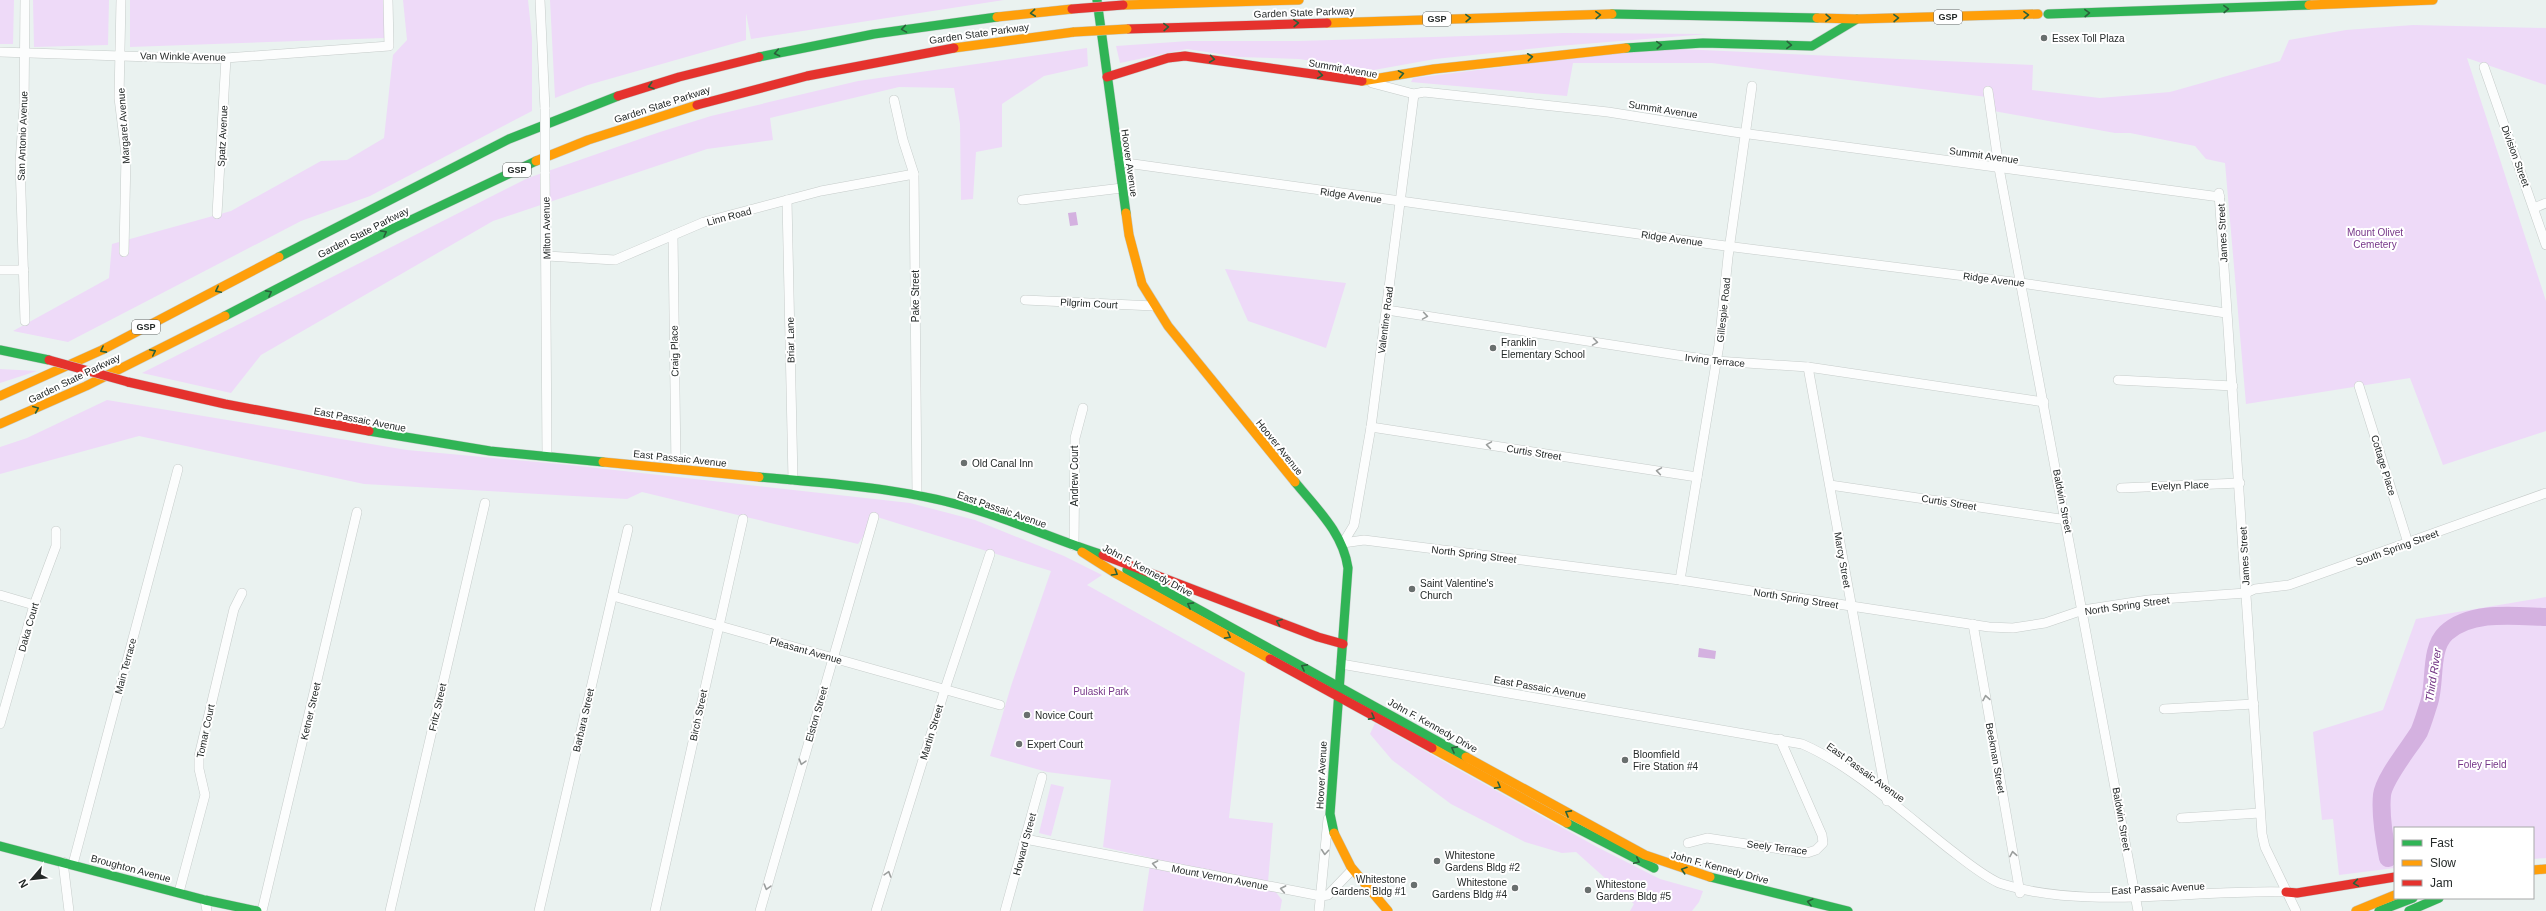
<svg xmlns="http://www.w3.org/2000/svg" width="2546" height="911" font-family="Helvetica,sans-serif">
<style>
.green{fill:#eedaf8}
.water{fill:#d4b1e0}
.lines{fill:none;stroke-linecap:round;stroke-linejoin:round}
.river{stroke:#d4b1e0;stroke-width:18}
.street-casing{stroke:#c6ccca;stroke-width:10}
.fast-casing{stroke:#c6ccca;stroke-width:10}
.slow-casing{stroke:#c6ccca;stroke-width:10}
.jam-casing{stroke:#c6ccca;stroke-width:10}
.street{stroke:#fcfdfd;stroke-width:9}
.fast{stroke:#30b455;stroke-width:9}
.slow{stroke:#ff9f0a;stroke-width:9}
.jam{stroke:#e5322d;stroke-width:9}
.street-bridge-casing{stroke:#c6ccca;stroke-width:10;stroke-linecap:butt}
.slow-bridge-casing{stroke:#c6ccca;stroke-width:10;stroke-linecap:butt}
.jam-bridge-casing{stroke:#c6ccca;stroke-width:10;stroke-linecap:butt}
.street-bridge{stroke:#fcfdfd;stroke-width:9}
.slow-bridge{stroke:#ff9f0a;stroke-width:9}
.jam-bridge{stroke:#e5322d;stroke-width:9}
.oneway{stroke:#29613a}
.oneway2{stroke:#9b9e9d}
.poi-dot{fill:#696f6e;stroke:#fff;stroke-width:1.5}
.labels{text-anchor:middle;stroke-width:4;stroke-linejoin:round;paint-order:stroke}
.shield{fill:#fff;stroke:#666968;stroke-width:1}
.shield-label{font-size:9px;font-weight:bold;fill:#242928}
.street-label{font-size:10px;fill:#242928;stroke:#fff}
.poi-label{font-size:10px;fill:#242928;stroke:#fff;text-anchor:start}
.park-label{font-size:10px;fill:#763688;stroke:#fff}
.water-label{font-size:11px;font-style:italic;fill:#6f2f80;stroke:#fff}
</style>
<rect width="100%" height="100%" fill="#eaf2f0"/>
<g class="green">
<path d="M 0,0 L 14,0 L 13,44 L 0,44 Z"/>
<path d="M 33,0 L 109,0 L 108,45 L 34,47 Z"/>
<path d="M 130,0 L 384,0 L 385,38 L 130,47 Z"/>
<path d="M 403,0 L 528,0 L 532,38 L 532,111 L 370,196 L 301,221 L 68,342 L 13,331 L 109,278 L 112,244 L 231,211 L 321,161 L 347,160 L 384,138 L 393,55 L 407,40 Z"/>
<path d="M 550,0 L 1004,0 L 751,39 L 746,13 L 746,40 L 588,85 L 555,98 Z"/>
<path d="M 2413,25 L 2546,28 L 2546,85 L 2467,58 L 2546,301 L 2546,431 L 2443,465 L 2410,378 L 2246,404 L 2225,163 L 2206,159 L 2195,146 L 2130,133 L 2115,133 L 1988,110 L 1987,97 L 1712,63 L 1573,63 L 1567,96 L 1411,82 L 1413,78 L 1657,48 L 2033,65 L 2032,90 L 2100,98 L 2170,92 L 2280,61 L 2289,40 L 2346,30 Z"/>
<path d="M 1564,33 L 1708,34 L 1558,46 L 1435,59 L 1374,70 L 1299,59 L 1239,57 L 1187,49 L 1120,63 L 1116,46 L 1189,41 L 1298,41 Z"/>
<path d="M 1087,48 L 1088,66 L 1044,76 L 1002,104 L 1002,147 L 976,152 L 973,199 L 961,200 L 960,124 L 954,88 L 899,87 L 770,118 L 773,140 L 707,149 L 493,221 L 261,355 L 231,393 L 142,373 L 528,178 L 660,132 L 711,116 L 858,81 Z"/>
<path d="M 1225,269 L 1346,283 L 1326,348 L 1248,321 Z"/>
<path d="M 0,369 L 37,371 L 0,383 Z"/>
<path d="M 107,400 L 407,450 L 570,465 L 910,503 L 975,520 L 1064,556 L 1102,575 L 1087,585 L 1245,673 L 1229,818 L 1273,823 L 1268,882 L 1282,900 L 1280,911 L 1143,911 L 1151,858 L 1103,847 L 1111,780 L 1047,772 L 990,756 L 1012,683 L 1051,571 L 877,517 L 858,544 L 642,492 L 627,499 L 364,484 L 139,436 L 0,474 L 0,447 L 27,438 Z"/>
<path d="M 2546,597 L 2546,858 L 2533,859 L 2533,828 L 2395,828 L 2395,868 L 2339,875 L 2333,819 L 2322,820 L 2313,732 L 2383,710 L 2416,619 Z"/>
<path d="M 1375,723 L 1597,847 L 1660,879 L 1703,891 L 1699,902 L 1692,911 L 1630,911 L 1634,904 L 1576,852 L 1562,853 L 1525,842 L 1451,804 L 1392,760 L 1370,734 Z"/>
<path d="M 1051,784 L 1064,787 L 1051,836 L 1039,833 Z"/>
</g>
<g class="water">
<path d="M 1076,212 L 1078,225 L 1070,226 L 1068,213 Z"/>
<path d="M 1699,648 L 1716,651 L 1715,659 L 1698,657 Z"/>
</g>
<g class="lines">
<path class="river" d="M 2388,858 C 2384,838 2380,815 2382,795 C 2384,778 2410,747 2419,732 C 2423,723 2426,712 2429,703 C 2436,682 2429,649 2446,633 C 2471,610 2515,616 2546,617"/>
<g class="street-casing">
<g id="street">
<path d="M 121,0 L 119,98 L 126,155 L 124,252"/>
<path d="M 540,0 L 545,109"/>
<path d="M 0,52 L 212,59 L 389,46 L 388,0"/>
<path d="M 2484,67 L 2546,245"/>
<path d="M 1372,83 L 1414,94 L 1424,92 L 1608,112 L 1734,132 L 2220,197"/>
<path d="M 1988,91 L 1999,168 L 2138,911"/>
<path d="M 894,100 L 903,140 L 914,174 L 917,495"/>
<path d="M 1119,162 L 1718,245 L 2021,283 L 2226,313"/>
<path d="M 545,172 L 547,456"/>
<path d="M 2219,193 L 2262,834 L 2265,847 L 2296,911"/>
<path d="M 787,200 L 793,480"/>
<path d="M 1022,200 L 1122,188"/>
<path d="M 2534,208 L 2546,203"/>
<path d="M 217,214 L 226,58"/>
<path d="M 673,235 L 676,468"/>
<path d="M 547,256 L 615,260 L 704,222 L 821,191 L 914,174"/>
<path d="M 0,270 L 24,270"/>
<path d="M 1025,300 L 1154,306"/>
<path d="M 1387,310 L 1716,361 L 1808,367 L 2044,402"/>
<path d="M 25,321 L 20,162 L 24,108 L 25,0"/>
<path d="M 1808,367 L 1887,801"/>
<path d="M 2118,380 L 2233,386"/>
<path d="M 2359,386 L 2408,543"/>
<path d="M 1371,427 L 1697,477"/>
<path d="M 1830,485 L 2067,520"/>
<path d="M 2121,488 L 2240,483"/>
<path d="M 1343,543 L 1364,540 L 1680,580 L 1989,627 L 2013,628 L 2045,623 L 2083,610 L 2148,600 L 2246,593 L 2255,589 L 2289,585 L 2546,493"/>
<path d="M 1343,543 L 1354,525 L 1371,427 L 1414,94"/>
<path d="M 1074,546 L 1075,438 L 1083,408"/>
<path d="M 1680,580 L 1719,345 L 1728,257 L 1752,86"/>
<path d="M 0,595 L 34,605"/>
<path d="M 613,596 L 1000,705"/>
<path d="M 1973,624 L 2020,893"/>
<path d="M 1341,664 L 1802,744 C 1850,764 1905,814 1947,847 C 1964,860 1980,874 1999,883 C 2085,911 2195,889 2286,892"/>
<path d="M 2164,709 L 2254,704"/>
<path d="M 0,724 L 34,605 L 56,546 L 56,531"/>
<path d="M 2181,818 L 2260,813"/>
<path d="M 1025,839 L 1321,896 L 1328,895 L 1352,870"/>
<path d="M 1688,843 L 1707,838 L 1807,853 L 1816,850 L 1823,843 L 1822,835 L 1780,739"/>
<path d="M 63,862 L 69,911"/>
<path d="M 73,864 L 178,469"/>
<path d="M 179,892 L 205,795 L 199,769 L 199,756 L 234,609 L 242,593"/>
<path d="M 205,900 L 207,911"/>
<path d="M 262,911 L 357,512"/>
<path d="M 390,911 L 485,503"/>
<path d="M 539,911 L 628,529"/>
<path d="M 655,911 L 743,519"/>
<path d="M 760,911 L 874,517"/>
<path d="M 876,911 L 945,689 L 990,554"/>
<path d="M 1005,911 L 1042,777"/>
<path d="M 1319,911 L 1328,819"/>
</g>
</g>
<g class="fast-casing">
<g id="fast">
<path d="M 1097,0 L 1126,213"/>
<path d="M 1612,14 L 1817,18"/>
<path d="M 2048,14 L 2309,5"/>
<path d="M 1626,48 L 1703,43 L 1812,46 L 1857,19"/>
<path d="M 759,57 L 874,34 L 997,17"/>
<path d="M 279,257 L 509,139 L 618,96"/>
<path d="M 225,316 L 394,228 L 536,161"/>
<path d="M 0,350 L 49,360"/>
<path d="M 369,431 L 490,451 L 603,462"/>
<path d="M 759,477 C 833,484 909,488 980,511 C 1022,524 1061,542 1103,555"/>
<path d="M 1295,482 C 1317,509 1343,533 1348,568 L 1330,814 L 1334,833"/>
<path d="M 1127,570 L 1466,757"/>
<path d="M 1567,823 L 1654,868"/>
<path d="M 0,846 L 205,900 L 257,911"/>
<path d="M 1710,877 L 1848,911"/>
<path d="M 2379,911 L 2413,898"/>
<path d="M 2409,911 L 2439,898"/>
</g>
</g>
<g class="slow-casing">
<g id="slow">
<path d="M 1123,5 L 1299,0"/>
<path d="M 2309,5 L 2433,0"/>
<path d="M 997,17 L 1072,9"/>
<path d="M 1817,18 L 1857,19 L 2038,14"/>
<path d="M 1327,23 L 1612,14"/>
<path d="M 954,48 L 1074,32"/>
<path d="M 1362,81 L 1434,69 L 1626,48"/>
<path d="M 536,161 L 588,140 L 697,105"/>
<path d="M 1126,213 L 1129,235 L 1142,284 L 1168,326 L 1295,482"/>
<path d="M 0,396 L 102,350 L 279,257"/>
<path d="M 0,424 L 86,386 L 225,316"/>
<path d="M 603,462 L 759,477"/>
<path d="M 1082,552 L 1115,573 L 1270,659"/>
<path d="M 1432,748 L 1567,823"/>
<path d="M 1466,757 L 1645,855 L 1710,877"/>
<path d="M 1334,833 L 1351,867 L 1388,911"/>
<path d="M 2533,870 L 2546,869"/>
<path d="M 2356,911 L 2395,895"/>
</g>
</g>
<g class="jam-casing">
<g id="jam">
<path d="M 1127,29 L 1327,23"/>
<path d="M 1107,77 L 1168,58 L 1185,56 L 1362,81"/>
<path d="M 618,96 L 679,77 L 759,57"/>
<path d="M 697,105 L 807,76 L 954,48"/>
<path d="M 128,382 L 225,404 L 369,431"/>
<path d="M 1103,555 L 1318,637 L 1343,644"/>
<path d="M 1270,659 L 1432,748"/>
<path d="M 2286,892 L 2297,893 L 2395,877"/>
</g>
</g>
<use href="#street" class="street"/>
<use href="#fast" class="fast"/>
<use href="#slow" class="slow"/>
<use href="#jam" class="jam"/>
<g class="street-bridge-casing">
<path id="street-bridge" d="M 545,109 L 545,172"/>
</g>
<g class="slow-bridge-casing">
<path id="slow-bridge" d="M 1074,32 L 1127,29"/>
</g>
<g class="jam-bridge-casing">
<g id="jam-bridge">
<path d="M 1072,9 L 1123,5"/>
<path d="M 49,360 L 128,382"/>
</g>
</g>
<use href="#street-bridge" class="street-bridge"/>
<use href="#slow-bridge" class="slow-bridge"/>
<use href="#jam-bridge" class="jam-bridge"/>
</g>
<defs><path id="oneway-chevron" d="M-2-3.5L2.5 0L-2 3.5" fill="none" stroke-width="1.6" stroke-linecap="round" stroke-linejoin="round"/></defs>
<g class="oneway">
<use href="#oneway-chevron" transform="translate(2226 9) rotate(-2)"/>
<use href="#oneway-chevron" transform="translate(1033 13) rotate(174)"/>
<use href="#oneway-chevron" transform="translate(2087 13) rotate(-2)"/>
<use href="#oneway-chevron" transform="translate(1598 15) rotate(-2)"/>
<use href="#oneway-chevron" transform="translate(2026 15) rotate(-1)"/>
<use href="#oneway-chevron" transform="translate(1468 18) rotate(-2)"/>
<use href="#oneway-chevron" transform="translate(1828 18) rotate(1)"/>
<use href="#oneway-chevron" transform="translate(1896 18) rotate(-1)"/>
<use href="#oneway-chevron" transform="translate(1296 23) rotate(-2)"/>
<use href="#oneway-chevron" transform="translate(1166 27) rotate(-2)"/>
<use href="#oneway-chevron" transform="translate(904 29) rotate(171)"/>
<use href="#oneway-chevron" transform="translate(1659 45) rotate(-4)"/>
<use href="#oneway-chevron" transform="translate(1789 45) rotate(2)"/>
<use href="#oneway-chevron" transform="translate(777 53) rotate(168)"/>
<use href="#oneway-chevron" transform="translate(1530 57) rotate(-6)"/>
<use href="#oneway-chevron" transform="translate(1212 59) rotate(8)"/>
<use href="#oneway-chevron" transform="translate(1401 74) rotate(-10)"/>
<use href="#oneway-chevron" transform="translate(1320 75) rotate(8)"/>
<use href="#oneway-chevron" transform="translate(651 86) rotate(163)"/>
<use href="#oneway-chevron" transform="translate(384 233) rotate(-28)"/>
<use href="#oneway-chevron" transform="translate(218 290) rotate(153)"/>
<use href="#oneway-chevron" transform="translate(269 293) rotate(-28)"/>
<use href="#oneway-chevron" transform="translate(103 350) rotate(152)"/>
<use href="#oneway-chevron" transform="translate(153 352) rotate(-26)"/>
<use href="#oneway-chevron" transform="translate(36 409) rotate(-23)"/>
<use href="#oneway-chevron" transform="translate(1115 573) rotate(31)"/>
<use href="#oneway-chevron" transform="translate(1190 605) rotate(-151)"/>
<use href="#oneway-chevron" transform="translate(1279 622) rotate(-159)"/>
<use href="#oneway-chevron" transform="translate(1228 636) rotate(29)"/>
<use href="#oneway-chevron" transform="translate(1304 667) rotate(-152)"/>
<use href="#oneway-chevron" transform="translate(1372 717) rotate(29)"/>
<use href="#oneway-chevron" transform="translate(1454 749) rotate(-151)"/>
<use href="#oneway-chevron" transform="translate(1498 786) rotate(29)"/>
<use href="#oneway-chevron" transform="translate(1568 813) rotate(-151)"/>
<use href="#oneway-chevron" transform="translate(1637 861) rotate(25)"/>
<use href="#oneway-chevron" transform="translate(1684 870) rotate(-162)"/>
<use href="#oneway-chevron" transform="translate(2356 883) rotate(171)"/>
<use href="#oneway-chevron" transform="translate(1810 902) rotate(-166)"/>
</g>
<g class="oneway2">
<use href="#oneway-chevron" transform="translate(1425 316) rotate(9)"/>
<use href="#oneway-chevron" transform="translate(1595 342) rotate(9)"/>
<use href="#oneway-chevron" transform="translate(1489 445) rotate(-171)"/>
<use href="#oneway-chevron" transform="translate(1659 471) rotate(-171)"/>
<use href="#oneway-chevron" transform="translate(1986 698) rotate(-100)"/>
<use href="#oneway-chevron" transform="translate(802 762) rotate(106)"/>
<use href="#oneway-chevron" transform="translate(1325 852) rotate(95)"/>
<use href="#oneway-chevron" transform="translate(2013 854) rotate(-100)"/>
<use href="#oneway-chevron" transform="translate(1155 864) rotate(-169)"/>
<use href="#oneway-chevron" transform="translate(888 874) rotate(-73)"/>
<use href="#oneway-chevron" transform="translate(767 887) rotate(106)"/>
<use href="#oneway-chevron" transform="translate(1283 889) rotate(-169)"/>
</g>
<g class="poi-dot">
<circle cx="2044" cy="38" r="4"/>
<circle cx="1493" cy="348" r="4"/>
<circle cx="964" cy="463" r="4"/>
<circle cx="1412" cy="589" r="4"/>
<circle cx="1027" cy="715" r="4"/>
<circle cx="1019" cy="744" r="4"/>
<circle cx="1625" cy="760" r="4"/>
<circle cx="1437" cy="861" r="4"/>
<circle cx="1414" cy="885" r="4"/>
<circle cx="1515" cy="888" r="4"/>
<circle cx="1588" cy="890" r="4"/>
</g>
<g class="labels">
<g class="shield">
<rect x="1934" y="10" width="28" height="14" rx="3"/>
<rect x="1423" y="12" width="28" height="14" rx="3"/>
<rect x="503" y="163" width="28" height="14" rx="3"/>
<rect x="132" y="320" width="28" height="14" rx="3"/>
</g>
<g class="shield-label">
<text x="1948" y="20">GSP</text>
<text x="1437" y="22">GSP</text>
<text x="517" y="173">GSP</text>
<text x="146" y="330">GSP</text>
</g>
<g class="street-label">
<text transform="translate(1304 12) rotate(-2)" y="4">Garden State Parkway</text>
<text transform="translate(979 33) rotate(-8)" y="4">Garden State Parkway</text>
<text transform="translate(183 56) rotate(1)" y="4">Van Winkle Avenue</text>
<text transform="translate(1343 68) rotate(10)" y="4">Summit Avenue</text>
<text transform="translate(662 104) rotate(-18)" y="4">Garden State Parkway</text>
<text transform="translate(1663 109) rotate(9)" y="4">Summit Avenue</text>
<text transform="translate(123 126) rotate(-94)" y="4">Margaret Avenue</text>
<text transform="translate(22 136) rotate(-88)" y="4">San Antonio Avenue</text>
<text transform="translate(222 136) rotate(-87)" y="4">Spatz Avenue</text>
<text transform="translate(1984 155) rotate(8)" y="4">Summit Avenue</text>
<text transform="translate(2516 156) rotate(70)" y="4">Division Street</text>
<text transform="translate(1130 163) rotate(82)" y="4">Hoover Avenue</text>
<text transform="translate(1351 195) rotate(8)" y="4">Ridge Avenue</text>
<text transform="translate(729 216) rotate(-15)" y="4">Linn Road</text>
<text transform="translate(546 228) rotate(-91)" y="4">Milton Avenue</text>
<text transform="translate(363 232) rotate(-27)" y="4">Garden State Parkway</text>
<text transform="translate(2222 233) rotate(-93)" y="4">James Street</text>
<text transform="translate(1672 238) rotate(8)" y="4">Ridge Avenue</text>
<text transform="translate(1994 279) rotate(7)" y="4">Ridge Avenue</text>
<text transform="translate(915 296) rotate(-90)" y="4">Pake Street</text>
<text transform="translate(1089 303) rotate(3)" y="4">Pilgrim Court</text>
<text transform="translate(1723 310) rotate(-84)" y="4">Gillespie Road</text>
<text transform="translate(1385 320) rotate(-83)" y="4">Valentine Road</text>
<text transform="translate(790 340) rotate(-91)" y="4">Briar Lane</text>
<text transform="translate(674 351) rotate(-91)" y="4">Craig Place</text>
<text transform="translate(1715 360) rotate(6)" y="4">Irving Terrace</text>
<text transform="translate(74 378) rotate(-26)" y="4">Garden State Parkway</text>
<text transform="translate(360 419) rotate(11)" y="4">East Passaic Avenue</text>
<text transform="translate(1280 447) rotate(51)" y="4">Hoover Avenue</text>
<text transform="translate(1534 452) rotate(9)" y="4">Curtis Street</text>
<text transform="translate(680 458) rotate(6)" y="4">East Passaic Avenue</text>
<text transform="translate(2384 465) rotate(73)" y="4">Cottage Place</text>
<text transform="translate(1074 476) rotate(-90)" y="4">Andrew Court</text>
<text transform="translate(2180 485) rotate(-2)" y="4">Evelyn Place</text>
<text transform="translate(2063 501) rotate(79)" y="4">Baldwin Street</text>
<text transform="translate(1949 502) rotate(9)" y="4">Curtis Street</text>
<text transform="translate(1002 509) rotate(19)" y="4">East Passaic Avenue</text>
<text transform="translate(2397 547) rotate(-20)" y="4">South Spring Street</text>
<text transform="translate(1474 554) rotate(7)" y="4">North Spring Street</text>
<text transform="translate(2244 556) rotate(-93)" y="4">James Street</text>
<text transform="translate(1843 560) rotate(80)" y="4">Marcy Street</text>
<text transform="translate(1148 570) rotate(28)" y="4">John F. Kennedy Drive</text>
<text transform="translate(1796 598) rotate(9)" y="4">North Spring Street</text>
<text transform="translate(2127 605) rotate(-8)" y="4">North Spring Street</text>
<text transform="translate(28 627) rotate(-74)" y="4">Daka Court</text>
<text transform="translate(806 650) rotate(16)" y="4">Pleasant Avenue</text>
<text transform="translate(125 666) rotate(-75)" y="4">Main Terrace</text>
<text transform="translate(1540 687) rotate(10)" y="4">East Passaic Avenue</text>
<text transform="translate(437 707) rotate(-77)" y="4">Fritz Street</text>
<text transform="translate(310 711) rotate(-77)" y="4">Ketner Street</text>
<text transform="translate(816 714) rotate(-74)" y="4">Elston Street</text>
<text transform="translate(698 715) rotate(-78)" y="4">Birch Street</text>
<text transform="translate(583 720) rotate(-77)" y="4">Barbara Street</text>
<text transform="translate(1433 725) rotate(29)" y="4">John F. Kennedy Drive</text>
<text transform="translate(205 731) rotate(-78)" y="4">Tomar Court</text>
<text transform="translate(931 732) rotate(-73)" y="4">Martin Street</text>
<text transform="translate(1996 758) rotate(80)" y="4">Beekman Street</text>
<text transform="translate(1866 772) rotate(36)" y="4">East Passaic Avenue</text>
<text transform="translate(1321 775) rotate(-87)" y="4">Hoover Avenue</text>
<text transform="translate(2122 819) rotate(80)" y="4">Baldwin Street</text>
<text transform="translate(1024 844) rotate(-75)" y="4">Howard Street</text>
<text transform="translate(1777 847) rotate(7)" y="4">Seely Terrace</text>
<text transform="translate(1720 867) rotate(15)" y="4">John F. Kennedy Drive</text>
<text transform="translate(131 868) rotate(15)" y="4">Broughton Avenue</text>
<text transform="translate(1220 877) rotate(11)" y="4">Mount Vernon Avenue</text>
<text transform="translate(2158 888) rotate(-3)" y="4">East Passaic Avenue</text>
</g>
<g class="poi-label">
<text x="2052" y="42">Essex Toll Plaza</text>
<text x="1501" y="346">Franklin<tspan x="1501" dy="12">Elementary School</tspan></text>
<text x="972" y="467">Old Canal Inn</text>
<text x="1420" y="587">Saint Valentine's<tspan x="1420" dy="12">Church</tspan></text>
<text x="1035" y="719">Novice Court</text>
<text x="1027" y="748">Expert Court</text>
<text x="1633" y="758">Bloomfield<tspan x="1633" dy="12">Fire Station #4</tspan></text>
<text x="1445" y="859">Whitestone<tspan x="1445" dy="12">Gardens Bldg #2</tspan></text>
<text x="1406" y="883" text-anchor="end">Whitestone<tspan x="1406" dy="12">Gardens Bldg #1</tspan></text>
<text x="1507" y="886" text-anchor="end">Whitestone<tspan x="1507" dy="12">Gardens Bldg #4</tspan></text>
<text x="1596" y="888">Whitestone<tspan x="1596" dy="12">Gardens Bldg #5</tspan></text>
</g>
<g class="park-label">
<text x="2375" y="236">Mount Olivet<tspan x="2375" dy="12">Cemetery</tspan></text>
<text x="1101" y="695">Pulaski Park</text>
<text x="2482" y="768">Foley Field</text>
</g>
<g class="water-label">
<text transform="translate(2433 675) rotate(-81)" y="4">Third River</text>
</g>
</g>
<rect x="2394" y="827" width="140" height="72" fill="#ffffff" stroke="#a7a9a9"/>
<rect x="2402" y="840" width="20" height="6" fill="#30b455" stroke="#a7a9a9"/>
<text x="2430" y="847" font-size="12" fill="#242928">Fast</text>
<rect x="2402" y="860" width="20" height="6" fill="#ff9f0a" stroke="#a7a9a9"/>
<text x="2430" y="867" font-size="12" fill="#242928">Slow</text>
<rect x="2402" y="880" width="20" height="6" fill="#e5322d" stroke="#a7a9a9"/>
<text x="2430" y="887" font-size="12" fill="#242928">Jam</text>
<g transform="translate(32 879) rotate(242)" stroke="#ffffff" stroke-width="3" paint-order="stroke">
<path d="M0-3L7 15L0 10L-7 15Z" fill="#242928"/>
<text y="-6" font-size="11" font-weight="bold" text-anchor="middle" fill="#242928">N</text>
</g>
</svg>
